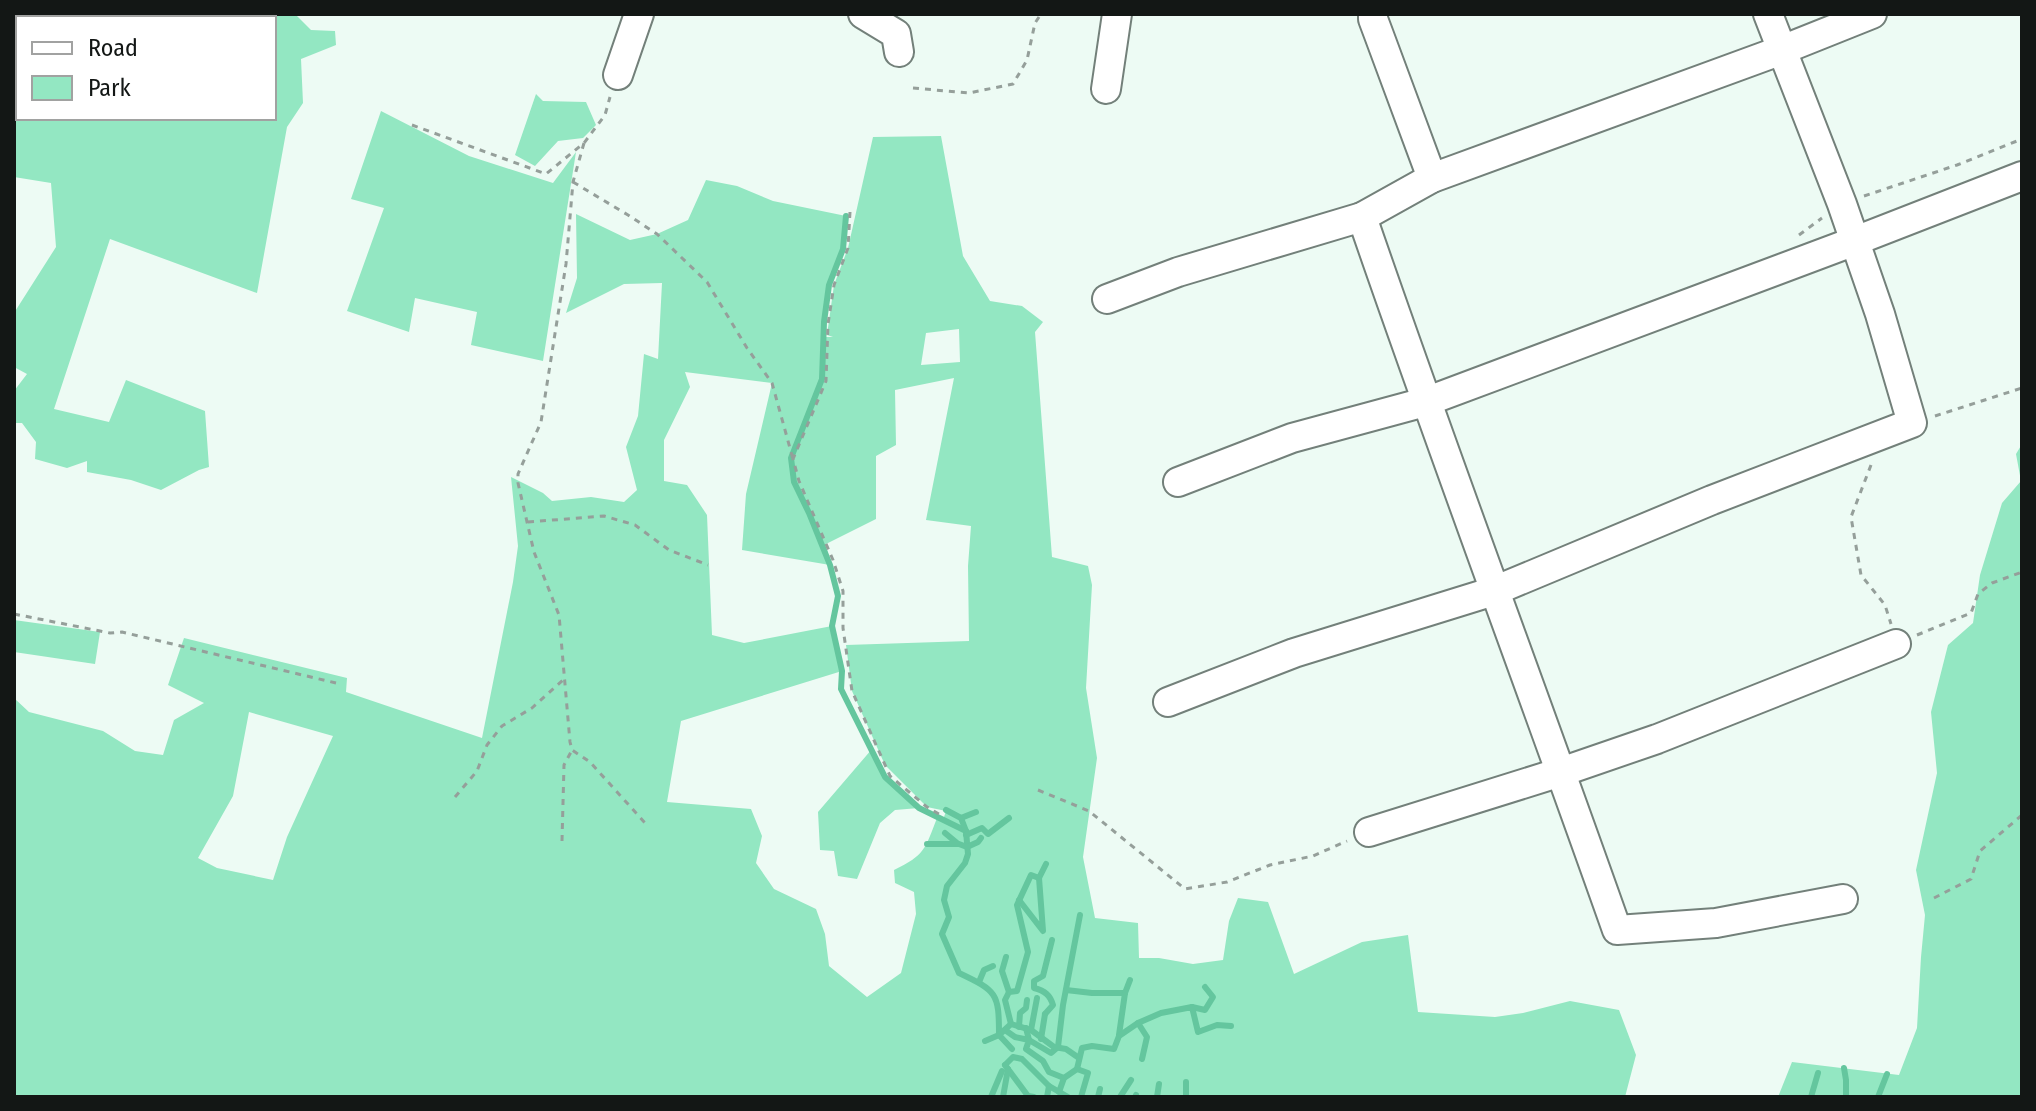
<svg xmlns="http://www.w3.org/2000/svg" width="2036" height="1111" font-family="'Fira Sans Condensed',sans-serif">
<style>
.green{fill:#93e7c2;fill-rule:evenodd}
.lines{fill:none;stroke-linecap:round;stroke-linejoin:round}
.stream{stroke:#64c69e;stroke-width:6}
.minor-casing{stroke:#73807a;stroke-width:32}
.path{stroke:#959f9a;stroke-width:3;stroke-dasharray:6 6;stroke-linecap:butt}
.minor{stroke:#fff;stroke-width:28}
</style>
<rect width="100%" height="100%" fill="#edfbf4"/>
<g class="green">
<path d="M 14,14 L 88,14 L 89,18 L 18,18 L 18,118 L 274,118 L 274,18 L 266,18 L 268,14 L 295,14 L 311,30 L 335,31 L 336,45 L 301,59 L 303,103 L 287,127 L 257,293 L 110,239 L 54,409 L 109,422 L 126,380 L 205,411 L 209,467 L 199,470 L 161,490 L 131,480 L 87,472 L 87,461 L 67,468 L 35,459 L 36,442 L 22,423 L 14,423 L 14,391 L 27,374 L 14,367 L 14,313 L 56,247 L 51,183 L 14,177 Z"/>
<path d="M 536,94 L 543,101 L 586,102 L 596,125 L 583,138 L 558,141 L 535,166 L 515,155 Z"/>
<path d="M 381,111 L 469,156 L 553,183 L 576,152 L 543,361 L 471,345 L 477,312 L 415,298 L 409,332 L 347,311 L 384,208 L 351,199 Z"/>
<path d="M 941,136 L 963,256 L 990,301 L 1022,306 L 1043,322 L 1035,332 L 1052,557 L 1088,566 L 1092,585 L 1086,688 L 1097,758 L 1083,857 L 1095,918 L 1138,923 L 1139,958 L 1159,958 L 1193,964 L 1223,960 L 1229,921 L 1238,898 L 1268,902 L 1294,974 L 1362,942 L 1408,935 L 1418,1012 L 1495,1017 L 1523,1013 L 1570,1001 L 1619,1010 L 1636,1055 L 1625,1097 L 14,1097 L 14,698 L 29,712 L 103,731 L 135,751 L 163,755 L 174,720 L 204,703 L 168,685 L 184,638 L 347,678 L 346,692 L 482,738 L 513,582 L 518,546 L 511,477 L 543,493 L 552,501 L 591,497 L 624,502 L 637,490 L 626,447 L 638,416 L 644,354 L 658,359 L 662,283 L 624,284 L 566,313 L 577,278 L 576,214 L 630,240 L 657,234 L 688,220 L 706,180 L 737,186 L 773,201 L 846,216 L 843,249 L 829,285 L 823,337 L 833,337 L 827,335 L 834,285 L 848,248 L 873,137 ZM 959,329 L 960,362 L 921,365 L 926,333 ZM 685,372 L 772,383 L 746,494 L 742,550 L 830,565 L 826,544 L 876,519 L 876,456 L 896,445 L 895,390 L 954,378 L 926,520 L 971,526 L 968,566 L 969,641 L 846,645 L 852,691 L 885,765 L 927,807 L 946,811 L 944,817 L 937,818 C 925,849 925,855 894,870 L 895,883 L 914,892 L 916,914 L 901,973 L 867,997 L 829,966 L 825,934 L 816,909 L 774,889 L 756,863 L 762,836 L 751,809 L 667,802 L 681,721 L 842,671 L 832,626 L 744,643 L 712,635 L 707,515 L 687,485 L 664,481 L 664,440 L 690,387 ZM 249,712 L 333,736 L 287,837 L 273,880 L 217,868 L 198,858 L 233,796 Z"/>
<path d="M 2022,444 L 2022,1097 L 1778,1097 L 1792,1062 L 1899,1075 L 1917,1028 L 1921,957 L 1925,915 L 1916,870 L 1937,773 L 1931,712 L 1948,645 L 1973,623 L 1980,575 L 2002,503 L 2021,481 L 2016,454 Z"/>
<path d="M 14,620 L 100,632 L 95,664 L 14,652 Z"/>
<path d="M 872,749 L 885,777 L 919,808 L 895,810 L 880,823 L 857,879 L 838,876 L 834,851 L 820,850 L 818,812 Z"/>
</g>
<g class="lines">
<g class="stream">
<path d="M 846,216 L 843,249 L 829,285 L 824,322 L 822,379 L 791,458 L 794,482 L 809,513 L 830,565 L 838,596 L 832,626 L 842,671 L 841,689 L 885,777 L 919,808 L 966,831"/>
<path d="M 946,810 L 961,818 L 966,831 L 968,854 L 965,863 L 947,886 L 944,900 L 949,917 L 942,934 L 959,973 C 997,991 999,993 999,1035 L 1012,1049"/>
<path d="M 961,818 L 976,812"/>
<path d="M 945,833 L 957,843"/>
<path d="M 966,835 L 982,828 L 988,834 L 1009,818"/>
<path d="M 927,844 L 959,844 L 967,847 L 978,842 L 981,838"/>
<path d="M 1019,900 L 1043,931 L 1039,878"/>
<path d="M 1006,957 L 1002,971 L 1009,992"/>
<path d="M 979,982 L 984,970 L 993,966"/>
<path d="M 1066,990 L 1092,993 L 1125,993"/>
<path d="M 1192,1007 L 1205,1010 L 1213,997 L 1205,987"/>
<path d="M 1045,1014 L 1053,1005 C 1050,995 1045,991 1034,988 L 1034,981 L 1043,976 L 1052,940"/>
<path d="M 1138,1023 L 1147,1037 L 1142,1059"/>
<path d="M 1011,1024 L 1005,1000 L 1009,992 L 1017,991 L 1028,952 L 1017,905 L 1031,875 L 1039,878 L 1046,864"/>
<path d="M 1019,1027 L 1020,1013 L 1026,1008 L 1027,1000"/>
<path d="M 1026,1028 L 1029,1040 L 1051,1053 L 1058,1047 L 1063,1005 L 1080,915"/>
<path d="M 1005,1030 L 1015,1037 L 1029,1040 L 1026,1049 L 1043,1061 L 1049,1072 L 1064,1078"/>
<path d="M 1031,1030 L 1037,998"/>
<path d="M 1119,1035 L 1125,993 L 1130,980"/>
<path d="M 1041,1039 L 1045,1014"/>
<path d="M 985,1041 L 999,1035 L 1011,1024 L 1031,1030 L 1054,1047 L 1066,1049 L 1079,1058"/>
<path d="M 1005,1065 L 1013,1057 L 1022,1059 L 1049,1086"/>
<path d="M 1005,1065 L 1028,1096 L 1034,1097"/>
<path d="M 1844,1068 L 1846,1080 L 1846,1097"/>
<path d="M 1077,1069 L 1088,1073 L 1081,1097"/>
<path d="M 1186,1082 L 1186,1097"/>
<path d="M 1059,1092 L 1064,1078 L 1077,1069 L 1082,1048 L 1092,1046 L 1114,1049 L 1119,1036 L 1138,1023 L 1161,1013 L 1192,1007 L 1198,1032 L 1217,1025 L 1231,1026"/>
<path d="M 991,1097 L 1002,1071"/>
<path d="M 1003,1097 L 1008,1069"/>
<path d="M 1047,1097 L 1049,1086 L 1068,1097"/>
<path d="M 1098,1097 L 1100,1089"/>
<path d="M 1120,1097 L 1131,1080"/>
<path d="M 1135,1097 L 1136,1095"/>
<path d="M 1157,1097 L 1159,1084"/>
<path d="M 1811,1097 L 1818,1073"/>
<path d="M 1878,1097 L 1887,1074"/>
</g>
<g class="minor-casing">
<g id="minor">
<path d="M 863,14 L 896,34 L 899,52"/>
<path d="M 1373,14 L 1373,19 L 1379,35 L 1432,178"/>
<path d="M 618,75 L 639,14"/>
<path d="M 1106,89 L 1117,14"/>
<path d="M 1362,217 C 1444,456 1533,692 1617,930 L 1716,923 L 1843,899"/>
<path d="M 1107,299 L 1178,272 L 1362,217 L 1432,178 L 1782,50 L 1872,14"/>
<path d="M 1178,482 L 1292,438 L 1425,402 L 1855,241 L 2022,176"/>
<path d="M 1168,702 L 1294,653 L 1494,591 L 1712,500 L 1912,423 L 1880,314 L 1842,204 L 1768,14"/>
<path d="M 1369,832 L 1561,772 L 1657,739 L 1896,644"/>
</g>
</g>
<g class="path">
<path d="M 42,18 L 43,14"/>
<path d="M 14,78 L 18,70"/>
<path d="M 913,88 L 969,93 L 1013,84 L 1027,60 L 1035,23 L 1041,14"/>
<path d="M 412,125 L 546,174 L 584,143 L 605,115 L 610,97"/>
<path d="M 584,143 L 573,182 L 566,264 L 541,422 L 518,474 L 518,483 L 534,552 L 559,615 L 570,742 L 572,750 L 590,762 L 646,824"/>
<path d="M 573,182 L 628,215 L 657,234 L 707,282 L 747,348 L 772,383 L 793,459"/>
<path d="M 14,191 L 14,190"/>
<path d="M 1864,196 L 1957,165 L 2022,139"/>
<path d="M 850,212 L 848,248 L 834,285 L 828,324 L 826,381 L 793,459 L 799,481 L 833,560 L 843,591 L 843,628 L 852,691 L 890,776 L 927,807 L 944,817"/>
<path d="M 1799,235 L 1822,218"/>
<path d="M 1935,416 L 2022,388"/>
<path d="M 1871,465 L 1851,517 L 1861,575 L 1885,605 L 1891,624"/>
<path d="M 528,522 L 604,516 L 635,525 L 669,550 L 708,565"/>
<path d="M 14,614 L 110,633 L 122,632 L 336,683"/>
<path d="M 1917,635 L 1971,613 L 1978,594 L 1992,583 L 2022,572"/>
<path d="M 1038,790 L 1089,811 L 1185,889 L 1227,882 L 1270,865 L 1313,856 L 1347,841"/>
<path d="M 455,797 L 477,771 L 487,745 L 502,726 L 532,708 L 563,680"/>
<path d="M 562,841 L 564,765 L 572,750"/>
<path d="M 1934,898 L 1971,879 L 1980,851 L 2022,815"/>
</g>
<use href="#minor" class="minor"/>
</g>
<rect width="2036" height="1111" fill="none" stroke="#131715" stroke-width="32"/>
<rect x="16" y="16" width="260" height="104" fill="#ffffff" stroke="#a1a2a1" stroke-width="2"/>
<rect x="32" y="42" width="40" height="12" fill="#ffffff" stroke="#a1a2a1" stroke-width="2"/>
<text x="88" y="56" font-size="24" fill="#131715">Road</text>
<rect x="32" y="76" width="40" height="24" fill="#93e7c2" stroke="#a1a2a1" stroke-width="2"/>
<text x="88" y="96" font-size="24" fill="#131715">Park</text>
</svg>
